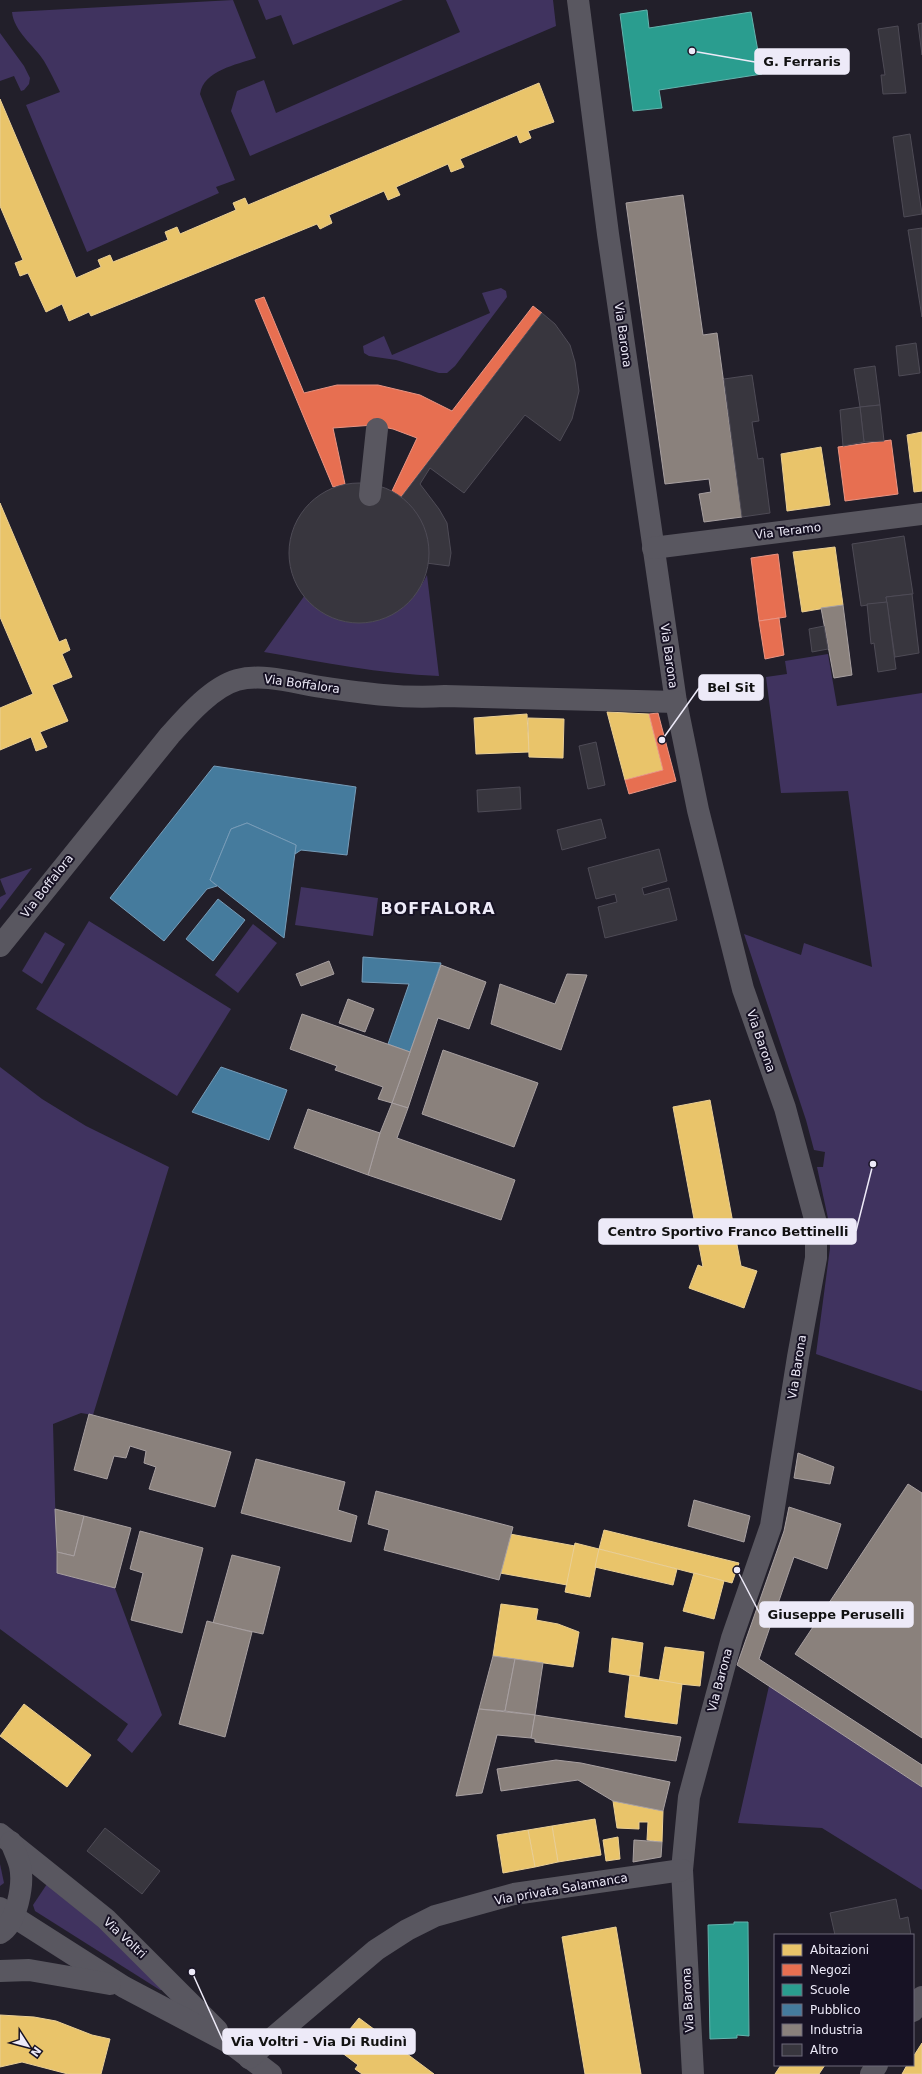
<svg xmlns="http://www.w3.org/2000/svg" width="922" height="2074" font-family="'DejaVu Sans',sans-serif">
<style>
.green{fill:#40335f}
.homes{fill:#e9c46a;stroke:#eacf95}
.shops{fill:#e76f51;stroke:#e99483}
.schools{fill:#2a9d8f;stroke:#64b4ae}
.public{fill:#457b9d;stroke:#779cb8}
.industry{fill:#8a817c;stroke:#a8a0a1}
.building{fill:#38363e;stroke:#4e4b56}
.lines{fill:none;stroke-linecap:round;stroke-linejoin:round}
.minor{stroke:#595760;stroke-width:22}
.labels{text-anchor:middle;stroke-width:4;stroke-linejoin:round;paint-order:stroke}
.street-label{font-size:12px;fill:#edeaf8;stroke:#171224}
.district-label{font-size:16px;font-weight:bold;letter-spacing:1px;fill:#edeaf8;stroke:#171224}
.leader{fill:none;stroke:#edeaf8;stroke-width:1.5}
.callout-dot{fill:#edeaf8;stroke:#171224;stroke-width:1.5}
.callout{fill:#edeaf8;stroke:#edeaf8;stroke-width:1.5}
.callout-label{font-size:13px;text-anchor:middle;font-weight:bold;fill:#111}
</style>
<rect width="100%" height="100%" fill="#221f2a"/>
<g class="green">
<path d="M 233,0 L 256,58 C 236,65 204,70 200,94 L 235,180 L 216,187 L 219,193 L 87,252 L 26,105 L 60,92 C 55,82 50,71 44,61 C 34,45 14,32 12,12 Z"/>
<path d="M 258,0 L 403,0 L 293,45 L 281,15 L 266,20 Z"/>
<path d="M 446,0 L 553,0 L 556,26 L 250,156 L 231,111 L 237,91 L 264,80 L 276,113 L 460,32 Z"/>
<path d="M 0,33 L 24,66 L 30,78 L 29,84 L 24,90 L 21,91 L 14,76 L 0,81 Z"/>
<path d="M 501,288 L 506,291 L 507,297 L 455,366 L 447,373 L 439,373 L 396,360 L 369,356 L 364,353 L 363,346 L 384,336 L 392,355 L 490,313 L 482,293 Z"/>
<path d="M 427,575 L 439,676 C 380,674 322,662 264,652 L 305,595 C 344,641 402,627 427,575 Z"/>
<path d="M 828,654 L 837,706 L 922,693 L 922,1391 L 816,1354 L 830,1248 L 829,1223 L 817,1167 L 823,1167 L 825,1152 L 814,1150 L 806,1120 L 744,934 L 801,955 L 804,943 L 872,967 L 848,791 L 781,793 L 766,677 L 787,674 L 785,661 Z"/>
<path d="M 32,868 L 0,910 L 0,897 L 6,894 L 0,879 Z"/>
<path d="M 301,887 L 378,898 L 373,936 L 295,925 Z"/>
<path d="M 89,921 L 231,1009 L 177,1096 L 36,1009 Z"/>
<path d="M 253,924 L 277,943 L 238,993 L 215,975 Z"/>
<path d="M 45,932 L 65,944 L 42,984 L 22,971 Z"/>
<path d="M 0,1067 L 42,1099 L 86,1126 L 169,1167 L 93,1415 L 81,1413 L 53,1424 L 57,1573 L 115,1588 L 162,1715 L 132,1753 L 117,1740 L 128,1724 L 0,1629 Z"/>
<path d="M 769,1686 L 922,1787 L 922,1890 L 822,1828 L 738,1823 Z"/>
<path d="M 0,1864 L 4,1883 L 0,1886 Z"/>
<path d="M 47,1884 L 94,1918 L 163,1990 L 160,1990 L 35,1911 L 33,1905 Z"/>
</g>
<g class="homes">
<path d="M 539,83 L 554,122 L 528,131 L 531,138 L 520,143 L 517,135 L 460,159 L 464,167 L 451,172 L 448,164 L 396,187 L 400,195 L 388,200 L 384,191 L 329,215 L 332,223 L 320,229 L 317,224 L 91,316 L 89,312 L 69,321 L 62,304 L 46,312 L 28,273 L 20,276 L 15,263 L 23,260 L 0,206 L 0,99 L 76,278 L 101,267 L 98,260 L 110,255 L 113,262 L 168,240 L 165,232 L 177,227 L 180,234 L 236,210 L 233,203 L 245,198 L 248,205 Z"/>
<path d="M 922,432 L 922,491 L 914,492 L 907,435 Z"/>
<path d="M 821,447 L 830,505 L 787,511 L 781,454 Z"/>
<path d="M 0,503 L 59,642 L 66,639 L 70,650 L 62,654 L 72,677 L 52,685 L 68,721 L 40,732 L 47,747 L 36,751 L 31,737 L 0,750 L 0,708 L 33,694 L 0,617 Z"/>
<path d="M 835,547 L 843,605 L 802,612 L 793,552 Z"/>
<path d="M 607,712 L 649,714 L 663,770 L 625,780 Z"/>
<path d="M 527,714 L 529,752 L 476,754 L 474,718 Z"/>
<path d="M 528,718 L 564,719 L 563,758 L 529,757 Z"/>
<path d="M 710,1100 L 741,1266 L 757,1271 L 744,1308 L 689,1288 L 698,1265 L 703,1267 L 673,1107 Z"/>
<path d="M 604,1530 L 739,1563 L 732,1583 L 599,1549 Z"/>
<path d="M 510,1534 L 575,1546 L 567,1585 L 500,1573 Z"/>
<path d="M 575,1543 L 599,1549 L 590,1597 L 565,1592 Z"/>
<path d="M 599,1549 L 677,1569 L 673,1585 L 595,1567 Z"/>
<path d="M 694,1573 L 724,1581 L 714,1619 L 683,1611 Z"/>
<path d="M 501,1604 L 538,1609 L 536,1620 L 558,1624 L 579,1632 L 573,1667 L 493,1656 Z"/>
<path d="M 612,1638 L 643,1643 L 639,1677 L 609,1672 Z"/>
<path d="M 665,1647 L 704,1652 L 700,1686 L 659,1682 Z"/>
<path d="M 630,1675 L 682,1684 L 677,1724 L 625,1717 Z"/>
<path d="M 24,1704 L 91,1755 L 67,1787 L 0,1736 Z"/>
<path d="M 613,1801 L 663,1811 L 662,1842 L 647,1840 L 648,1822 L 639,1822 L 639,1829 L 617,1828 Z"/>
<path d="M 595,1819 L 601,1855 L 558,1862 L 552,1826 Z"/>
<path d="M 552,1826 L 558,1862 L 535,1867 L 528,1830 Z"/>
<path d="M 528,1830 L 535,1867 L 503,1873 L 497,1835 Z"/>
<path d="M 618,1837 L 620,1859 L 606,1861 L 603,1840 Z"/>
<path d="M 616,1927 L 641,2074 L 585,2074 L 562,1937 Z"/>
<path d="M 0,2015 L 34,2017 L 56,2021 L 92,2035 L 110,2039 L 101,2074 L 68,2074 L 22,2062 L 0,2067 Z"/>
<path d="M 359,2018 L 434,2074 L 362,2074 L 355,2069 L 358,2065 L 341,2052 L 355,2033 L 350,2029 Z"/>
<path d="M 922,2043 L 922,2074 L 902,2074 L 907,2065 L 913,2065 L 913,2057 Z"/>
<path d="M 781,2065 L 825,2065 L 819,2074 L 775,2074 Z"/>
</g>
<g class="shops">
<path d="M 264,297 L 304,393 L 337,385 L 378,385 L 420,395 L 452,411 L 533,306 L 542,313 L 401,497 L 392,491 L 417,438 L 393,429 L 374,425 L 333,428 L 345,484 L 333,487 L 255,300 Z"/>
<path d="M 891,440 L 898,494 L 845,501 L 838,447 Z"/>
<path d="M 778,554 L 786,617 L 759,621 L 751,558 Z"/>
<path d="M 779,618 L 784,655 L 765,659 L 759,621 Z"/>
<path d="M 658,713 L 676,781 L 629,794 L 625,780 L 663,770 L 649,714 Z"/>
</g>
<g class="schools">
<path d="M 647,10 L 649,28 L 751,12 L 762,74 L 659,90 L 662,108 L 633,111 L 620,14 Z"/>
<path d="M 734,1922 L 748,1922 L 749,2036 L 737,2035 L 737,2038 L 710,2039 L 708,1925 L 734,1924 Z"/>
</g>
<g class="public">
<path d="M 214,766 L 356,787 L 347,855 L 301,850 L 295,854 L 296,845 L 247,823 L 231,829 L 210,880 L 217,886 L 207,889 L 164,941 L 110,898 Z"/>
<path d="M 247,823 L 296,845 L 284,938 L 210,880 L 231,829 Z"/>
<path d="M 218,899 L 245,920 L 213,961 L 186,939 Z"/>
<path d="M 363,957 L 441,963 L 410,1052 L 388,1044 L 409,984 L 362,982 Z"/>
<path d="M 221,1067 L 287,1090 L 269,1140 L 192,1112 Z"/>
</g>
<g class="industry">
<path d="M 683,195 L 703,335 L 717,333 L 742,517 L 704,522 L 699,494 L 711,492 L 709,479 L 665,484 L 626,203 Z"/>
<path d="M 843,605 L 852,675 L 834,678 L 821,608 Z"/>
<path d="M 329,961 L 334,974 L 301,986 L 296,974 Z"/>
<path d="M 441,965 L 486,982 L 469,1029 L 438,1018 L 408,1108 L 392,1103 Z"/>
<path d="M 567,974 L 587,975 L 561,1050 L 491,1024 L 500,984 L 555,1004 Z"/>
<path d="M 348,999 L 374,1009 L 365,1032 L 339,1023 Z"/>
<path d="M 302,1014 L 410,1052 L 392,1103 L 378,1099 L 383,1087 L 335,1070 L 337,1066 L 290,1049 Z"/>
<path d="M 443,1050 L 538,1083 L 514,1147 L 422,1114 Z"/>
<path d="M 392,1103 L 408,1108 L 397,1138 L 515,1180 L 501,1220 L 368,1175 L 380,1133 Z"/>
<path d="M 308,1109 L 380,1133 L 368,1175 L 294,1148 Z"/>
<path d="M 89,1414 L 231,1452 L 215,1507 L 149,1489 L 156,1467 L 144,1463 L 146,1451 L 130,1446 L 126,1458 L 114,1456 L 107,1479 L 74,1470 Z"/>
<path d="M 798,1453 L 834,1467 L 830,1484 L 794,1478 Z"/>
<path d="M 256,1459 L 345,1482 L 338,1510 L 357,1516 L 351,1542 L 241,1513 Z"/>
<path d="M 908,1484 L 922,1493 L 922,1738 L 795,1654 Z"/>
<path d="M 376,1491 L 513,1527 L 499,1580 L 384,1550 L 389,1530 L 368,1524 Z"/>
<path d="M 694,1500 L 750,1516 L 744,1542 L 688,1526 Z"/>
<path d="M 789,1507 L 841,1524 L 827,1569 L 794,1557 L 759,1659 L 922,1765 L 922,1787 L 737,1665 L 784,1531 Z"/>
<path d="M 55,1509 L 84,1516 L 74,1556 L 57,1552 Z"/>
<path d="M 84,1516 L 131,1528 L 115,1588 L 57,1573 L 57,1552 L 74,1556 Z"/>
<path d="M 140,1531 L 203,1548 L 182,1633 L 131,1620 L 143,1573 L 130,1569 Z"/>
<path d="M 232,1555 L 280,1567 L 263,1634 L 213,1623 Z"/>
<path d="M 207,1621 L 252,1632 L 225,1737 L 179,1724 Z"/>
<path d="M 493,1656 L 515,1659 L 505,1711 L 479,1709 Z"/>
<path d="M 515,1659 L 543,1663 L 535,1715 L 505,1711 Z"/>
<path d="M 479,1709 L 535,1715 L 531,1738 L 497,1735 L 482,1793 L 456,1796 Z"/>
<path d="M 535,1715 L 681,1737 L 676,1761 L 535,1742 L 535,1739 L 531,1738 Z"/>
<path d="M 556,1760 L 581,1763 L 670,1782 L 663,1811 L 613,1801 L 578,1780 L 501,1791 L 497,1769 Z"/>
<path d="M 634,1840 L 662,1842 L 661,1857 L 633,1862 Z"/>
</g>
<g class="building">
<path d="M 922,23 L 922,55 L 918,24 Z"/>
<path d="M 898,26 L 906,93 L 883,94 L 881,75 L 885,75 L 878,29 Z"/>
<path d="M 910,134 L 922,214 L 904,217 L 893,137 Z"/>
<path d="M 922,228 L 922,317 L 908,230 Z"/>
<path d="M 542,313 L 555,324 L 570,345 L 575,362 L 579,391 L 572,419 L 560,441 L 525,415 L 464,493 L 430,468 L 420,484 L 439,509 L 447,523 L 451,553 L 449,566 L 388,558 L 377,529 Z"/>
<path d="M 916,343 L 920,373 L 899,376 L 896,346 Z"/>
<path d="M 875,366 L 880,405 L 860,407 L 854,369 Z"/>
<path d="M 752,375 L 759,421 L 752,422 L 758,459 L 763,458 L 770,513 L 742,517 L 724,379 Z"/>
<path d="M 880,405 L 884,441 L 864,442 L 860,407 Z"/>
<path d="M 860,407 L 864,442 L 843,446 L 840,410 Z"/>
<circle cx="359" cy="553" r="70"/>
<path d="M 904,536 L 913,594 L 886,597 L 887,602 L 861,606 L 852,544 Z"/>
<path d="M 912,594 L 919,653 L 895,657 L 886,597 Z"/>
<path d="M 887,602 L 896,669 L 878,672 L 874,643 L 871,644 L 867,604 Z"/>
<path d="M 824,626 L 828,649 L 812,652 L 809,629 Z"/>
<path d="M 596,742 L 605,785 L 588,789 L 579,746 Z"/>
<path d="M 520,787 L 521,809 L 478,812 L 477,790 Z"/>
<path d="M 601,819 L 606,838 L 562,850 L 557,830 Z"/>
<path d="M 659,849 L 667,881 L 642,888 L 644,895 L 669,888 L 677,920 L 605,938 L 598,907 L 617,902 L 615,894 L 596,899 L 588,868 Z"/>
<path d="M 105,1828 L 160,1871 L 142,1894 L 87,1851 Z"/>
<path d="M 896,1899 L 900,1919 L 908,1917 L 911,1935 L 835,1935 L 830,1913 Z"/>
</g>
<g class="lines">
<g class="minor">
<path d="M 578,0 L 608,234 L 676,702 L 698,810 L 743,989 L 785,1108 L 816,1223 L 816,1258 L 798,1357 L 771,1526 L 732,1638 L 689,1797 L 682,1870 L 693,2074"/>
<path d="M 370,495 L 377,429"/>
<path d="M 653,548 L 922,514"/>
<path d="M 0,946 L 170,735 C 186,717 212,687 237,680 C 264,673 295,683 321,687 C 362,693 403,699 445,696 L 676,702"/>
<path d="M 0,1834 L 106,1919 L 217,2030"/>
<path d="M 0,1908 L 124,1987 L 230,2043 L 271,2074"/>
<path d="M 0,1933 C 17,1923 24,1884 20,1866 C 18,1858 14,1850 11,1842"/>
<path d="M 0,1971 L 29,1970 L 110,1984"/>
<path d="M 913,2011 L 922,1997"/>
<path d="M 249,2058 L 376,1950 L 407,1930 L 435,1916 L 514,1894 L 682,1870"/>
<path d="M 871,2074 L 877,2065"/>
</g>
</g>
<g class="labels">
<g class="street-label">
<text transform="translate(623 335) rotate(82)" y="4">Via Barona</text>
<text transform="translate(788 531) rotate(-7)" y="4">Via Teramo</text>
<text transform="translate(669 656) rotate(82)" y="4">Via Barona</text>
<text transform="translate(302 684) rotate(8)" y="4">Via Boffalora</text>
<text transform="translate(47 886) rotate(-52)" y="4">Via Boffalora</text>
<text transform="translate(761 1041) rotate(71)" y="4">Via Barona</text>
<text transform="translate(797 1367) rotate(-81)" y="4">Via Barona</text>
<text transform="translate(720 1680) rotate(-75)" y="4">Via Barona</text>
<text transform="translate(561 1889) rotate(-10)" y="4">Via privata Salamanca</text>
<text transform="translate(125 1938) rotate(43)" y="4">Via Voltri</text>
<text transform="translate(688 2000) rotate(-93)" y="4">Via Barona</text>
</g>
<g class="district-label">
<text x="438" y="914">BOFFALORA</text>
</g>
</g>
<path class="leader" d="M692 51L755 62M662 740L699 688M873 1164L856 1231M737 1570L760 1614M192 1972L223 2041"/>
<g class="callout-dot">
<circle cx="692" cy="51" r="4"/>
<circle cx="662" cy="740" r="4"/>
<circle cx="873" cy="1164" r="4"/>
<circle cx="737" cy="1570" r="4"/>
<circle cx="192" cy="1972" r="4"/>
</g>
<g class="callout">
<rect x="755" y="49" width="94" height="25" rx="4"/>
<rect x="699" y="675" width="64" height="25" rx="4"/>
<rect x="599" y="1219" width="257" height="25" rx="4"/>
<rect x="760" y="1602" width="153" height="25" rx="4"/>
<rect x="223" y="2029" width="192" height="25" rx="4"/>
</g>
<g class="callout-label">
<text x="802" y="66">G. Ferraris</text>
<text x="731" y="692">Bel Sit</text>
<text x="728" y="1236">Centro Sportivo Franco Bettinelli</text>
<text x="836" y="1619">Giuseppe Peruselli</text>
<text x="319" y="2046">Via Voltri - Via Di Rudinì</text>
</g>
<rect x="774" y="1934" width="140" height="132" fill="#171224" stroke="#6d6879"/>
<rect x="782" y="1944" width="20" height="12" fill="#e9c46a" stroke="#6d6879"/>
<text x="810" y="1954" font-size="12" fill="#edeaf8">Abitazioni</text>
<rect x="782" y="1964" width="20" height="12" fill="#e76f51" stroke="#6d6879"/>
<text x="810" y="1974" font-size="12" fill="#edeaf8">Negozi</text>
<rect x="782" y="1984" width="20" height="12" fill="#2a9d8f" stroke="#6d6879"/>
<text x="810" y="1994" font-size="12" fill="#edeaf8">Scuole</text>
<rect x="782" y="2004" width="20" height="12" fill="#457b9d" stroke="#6d6879"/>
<text x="810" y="2014" font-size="12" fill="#edeaf8">Pubblico</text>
<rect x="782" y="2024" width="20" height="12" fill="#8a817c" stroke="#6d6879"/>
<text x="810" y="2034" font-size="12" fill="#edeaf8">Industria</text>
<rect x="782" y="2044" width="20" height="12" fill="#38363e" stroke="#6d6879"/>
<text x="810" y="2054" font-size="12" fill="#edeaf8">Altro</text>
<g transform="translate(28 2046) rotate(126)" stroke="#171224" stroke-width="3" paint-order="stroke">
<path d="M0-3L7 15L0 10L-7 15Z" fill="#edeaf8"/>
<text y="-6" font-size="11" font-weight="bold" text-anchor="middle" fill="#edeaf8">N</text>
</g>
</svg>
